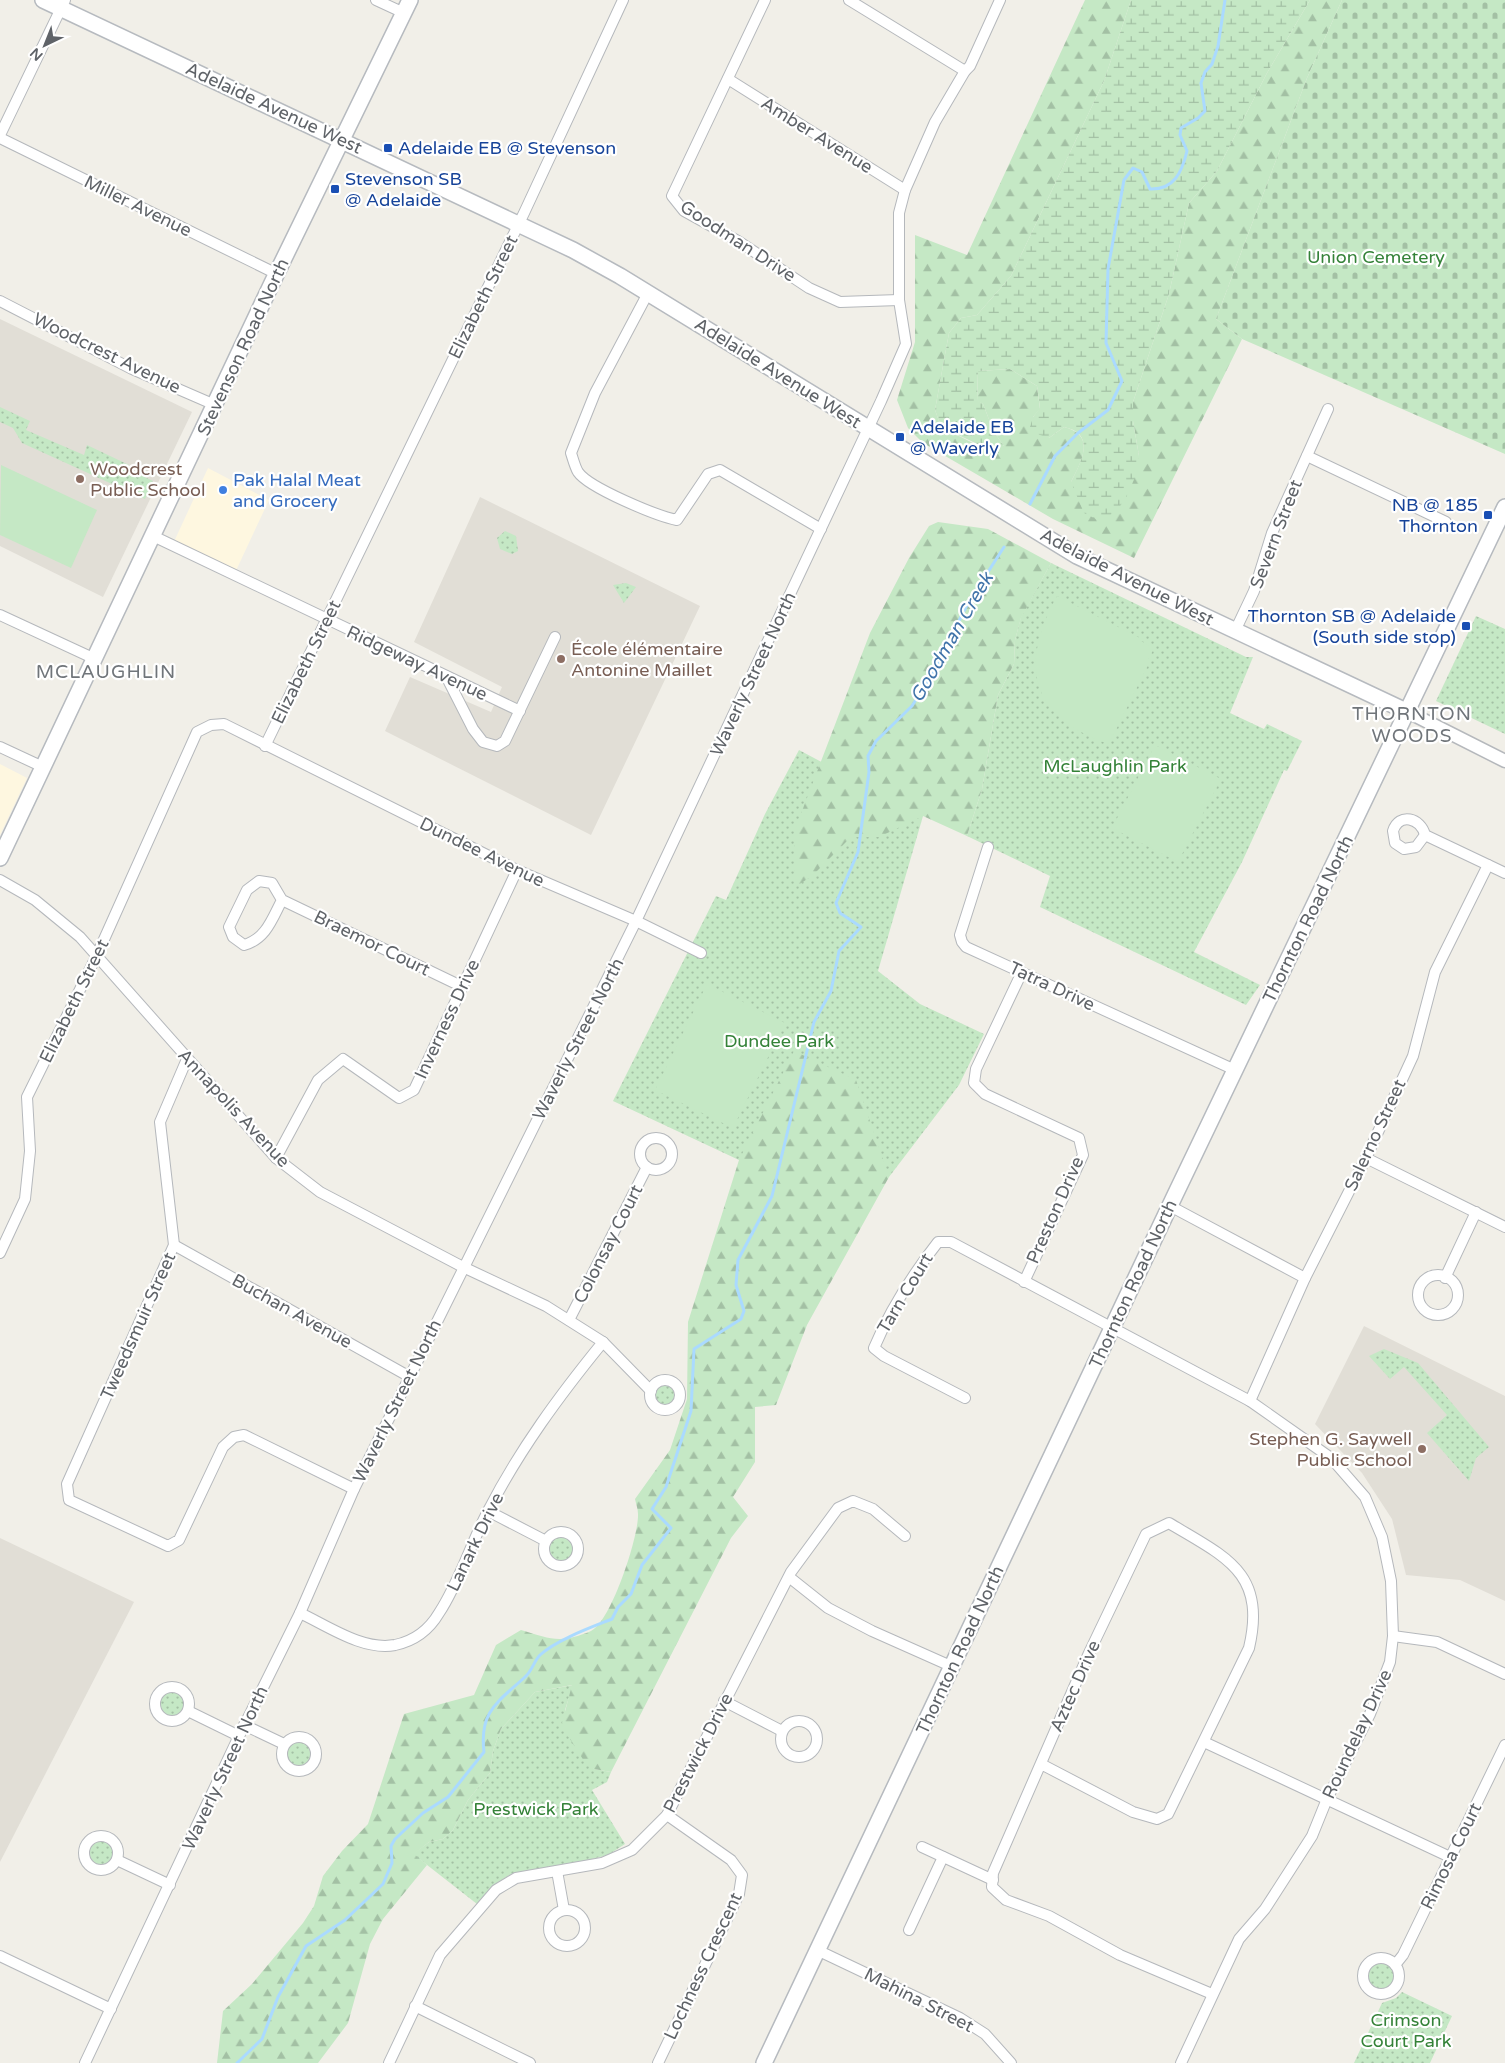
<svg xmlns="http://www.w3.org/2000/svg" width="1505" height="2063" font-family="'Varela Round',sans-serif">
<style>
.commercial{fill:#fef7e0}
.education{fill:#e1ded6}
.grass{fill:url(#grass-dots)}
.forest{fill:url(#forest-firs)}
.wetland{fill:url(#wetland-marsh)}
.cemetery{fill:url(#cemetery-stones)}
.garden{fill:#c5e8c5}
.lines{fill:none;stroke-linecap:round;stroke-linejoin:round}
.stream{stroke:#aadaff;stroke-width:3}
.minor-casing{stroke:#b5b8bc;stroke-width:12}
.tertiary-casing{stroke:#b5b8bc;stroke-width:15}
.secondary-casing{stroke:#b6babf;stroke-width:18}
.minor{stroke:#fff;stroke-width:10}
.tertiary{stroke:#fff;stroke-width:12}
.secondary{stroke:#fff;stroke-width:15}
.transit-dot{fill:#1a4fb4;stroke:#fff;stroke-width:2}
.education-dot{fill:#8d6e63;stroke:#fff;stroke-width:2}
.shop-dot{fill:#3f7fe0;stroke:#fff;stroke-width:2}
.labels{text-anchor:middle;stroke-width:4.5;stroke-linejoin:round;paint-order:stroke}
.street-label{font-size:18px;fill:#5f6368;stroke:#fff}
.transit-label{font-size:18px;fill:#164399;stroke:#fff;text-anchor:start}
.park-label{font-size:18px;fill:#348238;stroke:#fff}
.education-label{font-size:18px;fill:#785e54;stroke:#fff;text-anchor:start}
.shop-label{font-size:18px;fill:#366cbe;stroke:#fff;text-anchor:start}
.water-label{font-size:19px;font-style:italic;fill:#4174aa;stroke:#fff}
.neighbourhood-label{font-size:19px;letter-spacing:1px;fill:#70757a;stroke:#fff}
</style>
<defs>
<pattern id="grass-dots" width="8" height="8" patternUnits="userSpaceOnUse" patternTransform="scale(1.25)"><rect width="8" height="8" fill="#c5e8c5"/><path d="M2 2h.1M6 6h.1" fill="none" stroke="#a3c0a4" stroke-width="1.8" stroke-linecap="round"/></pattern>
<pattern id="forest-firs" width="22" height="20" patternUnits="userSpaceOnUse" patternTransform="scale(1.25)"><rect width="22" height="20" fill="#c5e8c5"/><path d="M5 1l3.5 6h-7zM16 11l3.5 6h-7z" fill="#a3c0a4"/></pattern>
<pattern id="wetland-marsh" width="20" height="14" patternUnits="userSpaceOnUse" patternTransform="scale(1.25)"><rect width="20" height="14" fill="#c5e8c5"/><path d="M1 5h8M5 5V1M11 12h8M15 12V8" fill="none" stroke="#a3c0a4"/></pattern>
<pattern id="cemetery-stones" width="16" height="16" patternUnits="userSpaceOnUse" patternTransform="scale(1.25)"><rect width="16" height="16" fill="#c5e8c5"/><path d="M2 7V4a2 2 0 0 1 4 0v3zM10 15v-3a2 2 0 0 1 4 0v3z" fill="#a3c0a4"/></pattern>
</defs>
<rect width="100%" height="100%" fill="#f1efe8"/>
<g class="commercial">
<path d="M 208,468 L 269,500 L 233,577 L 172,546 Z"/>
<path d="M 0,764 L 27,778 L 0,835 Z"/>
</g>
<g class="education">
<path d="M 0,319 L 192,412 L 103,597 L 0,546 Z"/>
<path d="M 480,497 L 700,606 L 591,835 L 385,731 L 410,677 L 491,712 L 502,687 L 414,642 Z"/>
<path d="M 1364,1326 L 1505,1396 L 1505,1601 L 1460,1580 L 1406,1575 L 1392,1519 L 1362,1473 L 1315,1424 Z"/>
<path d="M 0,1538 L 134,1602 L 0,1862 Z"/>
</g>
<g class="grass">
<path d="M 0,407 L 30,421 L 26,430 L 84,455 L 87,445 L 129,465 L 128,469 L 153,481 L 145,499 L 22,443 L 13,428 L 0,422 Z"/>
<path d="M 505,531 L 516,536 L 518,551 L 512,554 L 500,549 L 497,538 Z"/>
<path d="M 1051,563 L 1246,657 L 1253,657 L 1230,713 L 1264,729 L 1267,724 L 1302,741 L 1287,771 L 1284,770 L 1242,862 L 1194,952 L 1260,985 L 1246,1005 L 1040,907 L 1050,876 L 967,836 L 982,789 L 998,695 L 1014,664 L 1015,640 L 1021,617 Z"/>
<path d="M 626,583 L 636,587 L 624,603 L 613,585 Z"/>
<path d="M 1476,616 L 1505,629 L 1505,734 L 1436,701 Z"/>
<path d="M 799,750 L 923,816 L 878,971 L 920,1004 L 984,1034 L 959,1085 L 889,1177 L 739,1160 L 613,1101 L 716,896 L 726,900 L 765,814 Z"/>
<path d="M 1384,1349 L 1418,1363 L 1489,1447 L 1476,1458 L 1469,1481 L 1427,1433 L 1447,1415 L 1404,1367 L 1390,1379 L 1369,1356 Z"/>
<circle cx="665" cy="1395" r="10"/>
<circle cx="561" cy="1549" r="13"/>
<path d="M 573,1685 L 565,1710 L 594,1769 L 611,1772 L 607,1782 L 592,1790 L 625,1844 L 608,1855 L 588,1860 L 513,1873 L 492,1886 L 477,1904 L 413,1854 L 429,1842 L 443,1839 L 453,1830 L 468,1800 L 490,1773 L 493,1751 L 501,1729 L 535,1692 Z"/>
<circle cx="171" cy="1704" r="13"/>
<circle cx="299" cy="1754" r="12"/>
<circle cx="101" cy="1852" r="13"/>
<circle cx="1381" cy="1976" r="13"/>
<path d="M 1402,1992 L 1452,2016 L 1430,2063 L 1354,2063 L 1382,2003 L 1396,1998 Z"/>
</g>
<g class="forest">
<path d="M 1085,0 L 1131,0 L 1104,81 L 1011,276 L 977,315 L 961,318 L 949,333 L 942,371 L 935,410 L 941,427 L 991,452 L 1004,446 L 994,432 L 983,404 L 977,401 L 978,371 L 1010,369 L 1037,386 L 1040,409 L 1033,417 L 1049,438 L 1064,427 C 1097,435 1081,462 1071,482 L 1139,456 L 1133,421 L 1133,402 L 1169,294 L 1189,203 L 1217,171 L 1267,73 L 1310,0 L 1342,0 L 1307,78 L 1216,319 L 1242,339 L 1134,558 L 1053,519 L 923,443 L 908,428 L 897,400 L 915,342 L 915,235 L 967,255 Z"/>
<path d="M 938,522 L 988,529 L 1051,563 L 1021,618 L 1015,640 L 1014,664 L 998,695 L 982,789 L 967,836 L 923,816 L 879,837 L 851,837 L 812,876 L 795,887 L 794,832 L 870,633 L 909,558 L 929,526 Z"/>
<path d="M 794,1051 L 856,1080 L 889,1177 L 807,1325 L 776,1405 L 755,1407 L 755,1462 L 733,1497 L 748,1516 L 731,1538 L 611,1772 L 594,1769 L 584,1761 L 568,1736 L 562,1723 L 572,1685 L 535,1692 L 501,1729 L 493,1751 L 490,1773 L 468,1800 L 453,1830 L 443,1839 L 429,1842 L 414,1854 L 427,1865 L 383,1919 L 370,1944 L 348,2023 L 318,2063 L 217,2063 L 223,2011 L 252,1984 L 303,1923 L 314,1906 L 323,1876 L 342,1851 L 368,1824 L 404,1714 L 474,1695 L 496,1645 L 521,1630 C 550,1639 561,1644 591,1631 C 611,1622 639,1536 638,1514 C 638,1509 636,1504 635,1499 L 670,1450 L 687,1399 L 688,1322 L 739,1160 Z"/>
</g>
<path class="wetland" d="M 1131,0 L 1310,0 L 1267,73 L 1217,171 L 1189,203 L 1169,294 L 1133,402 L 1133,421 L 1139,456 L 1136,475 L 1126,498 L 1115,513 L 1098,520 L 1084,513 L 1071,482 C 1081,462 1097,434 1064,427 L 1049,438 L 1034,433 L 1030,427 L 1033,417 L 1040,408 L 1037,386 L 1010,369 L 978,371 L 977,400 L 983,404 L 994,432 L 1004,446 L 1004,453 L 1001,455 L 941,427 L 935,410 L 942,371 L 949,333 L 961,318 L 977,315 L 1011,276 L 1104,81 Z"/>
<path class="cemetery" d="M 1342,0 L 1505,0 L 1505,454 L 1242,339 L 1216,319 L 1307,78 Z"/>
<g class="garden">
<path d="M 1,465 L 97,510 L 71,568 L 0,535 Z"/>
<path d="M 1057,596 L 1142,639 L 1141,641 L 1152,647 L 1153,650 L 1147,662 L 1149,663 L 1109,744 C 1031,717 1018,667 1057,596 Z"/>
<path d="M 1155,745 L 1221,779 L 1178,862 L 1112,828 Z"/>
<path d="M 707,984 L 785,1023 L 733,1128 L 655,1090 Z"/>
</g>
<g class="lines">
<g class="stream">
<path d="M 1030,504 L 1055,456 L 1078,433 L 1108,410 L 1122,381 L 1106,343 L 1108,269 L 1124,180 L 1133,168 L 1142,172 L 1150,189 C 1174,190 1182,172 1187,151 L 1180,135 L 1181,128 L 1198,118 L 1205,111 L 1201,83 L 1205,72 L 1212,64 L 1218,46 L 1225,0"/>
<path d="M 237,2063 L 262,2039 L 278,1997 L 306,1946 L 345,1920 L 383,1884 L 392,1863 L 391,1846 L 395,1839 L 423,1813 L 448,1797 L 484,1752 C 479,1711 498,1702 525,1677 C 532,1671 534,1661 540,1655 C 556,1640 592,1627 612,1619 L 618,1607 L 631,1594 L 642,1565 L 671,1528 L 652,1509 L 666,1487 L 691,1411 L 694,1349 L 741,1319 L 744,1311 L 736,1285 L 738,1260 L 772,1196 L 814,1022 L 831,991 L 839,951 L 861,927 L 840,913 L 836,903 L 858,852 L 869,772 L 868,756 L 876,741 L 912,706 L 931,676 L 968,603 L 1004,547"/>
</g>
<g class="minor-casing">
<g id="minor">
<path d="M 376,0 L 404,13"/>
<path d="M 765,0 L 672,196 L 684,211 L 738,241 L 809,288 L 840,302 L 899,300"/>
<path d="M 849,0 L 965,71"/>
<path d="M 728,79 L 905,190"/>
<path d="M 0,135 L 65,0"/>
<path d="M 0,138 L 277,274"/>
<path d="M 648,293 L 595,393 L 571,453 C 573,459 575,467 578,472 C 589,488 657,516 677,520 L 708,474 L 720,470 L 821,529"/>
<path d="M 0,301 L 132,369 L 215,405"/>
<path d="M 1307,456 L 1446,522"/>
<path d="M 153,536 L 520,711"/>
<path d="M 0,615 L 95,659"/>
<path d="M 1235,631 L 1254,591 L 1272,533 L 1328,409"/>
<path d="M 446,676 L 473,729 L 483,742 L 497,746 L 505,741 L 555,637"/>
<path d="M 265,746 L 524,213 L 623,0"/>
<path d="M 0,747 L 43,767"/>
<path d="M 1425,835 L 1416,847 L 1404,849 L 1395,843 L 1393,831 C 1399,812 1421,818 1425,835 L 1505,873"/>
<path d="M 988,847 L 960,935 L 962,942 L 966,947 L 1235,1070"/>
<path d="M 0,880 L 35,900 L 80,937 L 276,1158 L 320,1192 L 463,1267 L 546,1306 L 603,1342 L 651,1391"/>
<path d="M 282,900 C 272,919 266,939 244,945 L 233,937 L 229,927 L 247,890 L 259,881 L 272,883 L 282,900 L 463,987"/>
<path d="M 1022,972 L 976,1069 L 974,1083 L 985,1094 L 1079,1138 L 1083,1155 L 1024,1282"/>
<path d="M 187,1059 L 160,1122 L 174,1245 L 67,1484 L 69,1500 L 168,1546 L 179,1540 L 223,1447 L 234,1437 L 244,1435 L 354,1489"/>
<circle cx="656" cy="1154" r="16"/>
<path d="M 276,1158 L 318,1080 L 343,1059 L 399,1098 L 414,1090 L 517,870"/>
<path d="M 1366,1158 L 1505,1227"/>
<path d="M 1170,1206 L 1305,1278"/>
<path d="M 174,1245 L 410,1377"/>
<path d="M 0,1253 L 25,1199 L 30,1151 L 27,1097 L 97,955 L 197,732 L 211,725 L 224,724 L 517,870 L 636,921 L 701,953"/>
<circle cx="1438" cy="1295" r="20"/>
<path d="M 1445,1278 L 1476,1212"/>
<path d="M 569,1320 L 647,1167"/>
<circle cx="665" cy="1395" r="15"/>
<path d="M 965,1398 L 884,1356 L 874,1348 C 890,1310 913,1274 938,1242 L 951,1242 L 1250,1401 L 1331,1458 L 1365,1497 L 1382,1537 L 1391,1581 L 1393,1636 L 1390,1662 L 1370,1714 L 1327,1799 L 1312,1836 L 1265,1909 L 1239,1939 L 1181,2063"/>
<path d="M 1250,1401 L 1305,1278 L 1366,1158 L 1413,1056 L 1435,972 L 1488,865"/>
<path d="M 488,1511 L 546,1541"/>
<circle cx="561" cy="1549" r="17"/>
<path d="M 789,1577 L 828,1608 L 872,1631 L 953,1667"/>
<path d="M 300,1613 C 328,1626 363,1651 395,1645 C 414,1641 429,1630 439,1613 C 459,1583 471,1543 488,1511 C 520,1449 559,1396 603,1342"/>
<path d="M 1393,1636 L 1437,1642 L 1505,1674"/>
<circle cx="172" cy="1704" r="17"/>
<path d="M 724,1701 L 782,1731"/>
<path d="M 188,1711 L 239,1736"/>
<circle cx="799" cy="1739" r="18"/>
<path d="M 244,1725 L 284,1744"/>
<circle cx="299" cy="1754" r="17"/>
<path d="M 1204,1742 L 1450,1857"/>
<path d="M 1041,1764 L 1133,1812 L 1157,1819 L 1168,1814 L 1249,1648 C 1267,1572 1225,1557 1169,1523 L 1146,1534 L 1089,1653 L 993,1873 L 992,1887 L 1006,1900 L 1049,1916 L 1120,1955 L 1212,1994"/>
<circle cx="101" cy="1853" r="17"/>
<path d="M 922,1847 L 993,1880"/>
<path d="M 117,1860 L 170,1885"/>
<path d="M 557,1871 L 564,1910"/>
<circle cx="567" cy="1928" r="18"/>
<path d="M 909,1930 L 943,1857"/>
<path d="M 817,1950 L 960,2018 L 985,2034 L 1011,2063"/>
<path d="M 0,1956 L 111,2009"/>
<circle cx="1381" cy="1976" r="18"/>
<path d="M 1395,1965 L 1403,1955 L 1505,1745"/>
<path d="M 415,2006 L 530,2063"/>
<path d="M 85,2063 L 239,1736 L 300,1613 L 354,1489 L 636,921 L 881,401 L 906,344 L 899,300 L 899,213 L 905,190 L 935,122 L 965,71 L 970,66 L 1000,0"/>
<path d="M 389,2063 L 440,1955 L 496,1890 L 516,1878 L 602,1863 L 632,1850 L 667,1815 L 791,1572 L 838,1508 L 853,1501 L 873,1509 L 905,1536"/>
<path d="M 658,2063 L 739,1894 L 742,1875 L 731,1860 L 667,1815"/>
</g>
</g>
<g class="tertiary-casing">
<path id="tertiary" d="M 1408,712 L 1505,761"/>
</g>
<g class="secondary-casing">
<g id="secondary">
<path d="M 43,0 L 573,250 L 620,276 L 1077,556 L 1408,712"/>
<path d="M 0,858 L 272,283 L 410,0"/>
<path d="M 764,2063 L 1175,1195 L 1505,507"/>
</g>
</g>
<use href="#minor" class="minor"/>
<use href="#tertiary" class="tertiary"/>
<use href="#secondary" class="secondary"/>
</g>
<g class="transit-dot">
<rect x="383" y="143" width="10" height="10" rx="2.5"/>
<rect x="330" y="184" width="10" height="10" rx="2.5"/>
<rect x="895" y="432" width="10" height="10" rx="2.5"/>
<rect x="1483" y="510" width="10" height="10" rx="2.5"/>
<rect x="1461" y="621" width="10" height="10" rx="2.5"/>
</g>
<g class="education-dot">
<circle cx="80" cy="479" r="5"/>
<circle cx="561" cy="659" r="5"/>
<circle cx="1422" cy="1449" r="5"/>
</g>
<circle class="shop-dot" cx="223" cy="490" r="5"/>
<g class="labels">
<g class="street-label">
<text transform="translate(274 108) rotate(25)" y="6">Adelaide Avenue West</text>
<text transform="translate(817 135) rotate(32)" y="6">Amber Avenue</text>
<text transform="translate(138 206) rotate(26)" y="6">Miller Avenue</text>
<text transform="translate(738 241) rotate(33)" y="6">Goodman Drive</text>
<text transform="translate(483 297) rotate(-64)" y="6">Elizabeth Street</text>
<text transform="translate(243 347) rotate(-65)" y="6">Stevenson Road North</text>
<text transform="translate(107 353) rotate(26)" y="6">Woodcrest Avenue</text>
<text transform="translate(778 373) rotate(32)" y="6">Adelaide Avenue West</text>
<text transform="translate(1276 534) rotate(-69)" y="6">Severn Street</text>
<text transform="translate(1127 577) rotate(27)" y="6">Adelaide Avenue West</text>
<text transform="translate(306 662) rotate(-64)" y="6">Elizabeth Street</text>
<text transform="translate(417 663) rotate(25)" y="6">Ridgeway Avenue</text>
<text transform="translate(753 674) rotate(-65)" y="6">Waverly Street North</text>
<text transform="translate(482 852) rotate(26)" y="6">Dundee Avenue</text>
<text transform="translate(1308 919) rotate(-64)" y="6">Thornton Road North</text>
<text transform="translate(372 943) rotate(26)" y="6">Braemor Court</text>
<text transform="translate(1052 986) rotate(25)" y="6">Tatra Drive</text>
<text transform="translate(74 1001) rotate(-64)" y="6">Elizabeth Street</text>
<text transform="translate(447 1019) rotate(-65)" y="6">Inverness Drive</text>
<text transform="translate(578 1039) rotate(-63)" y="6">Waverly Street North</text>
<text transform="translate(234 1108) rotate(47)" y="6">Annapolis Avenue</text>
<text transform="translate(1375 1135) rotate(-65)" y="6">Salerno Street</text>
<text transform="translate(1055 1210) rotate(-66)" y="6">Preston Drive</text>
<text transform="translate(608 1244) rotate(-63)" y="6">Colonsay Court</text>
<text transform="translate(1133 1284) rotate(-65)" y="6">Thornton Road North</text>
<text transform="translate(905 1293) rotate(-59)" y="6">Tarn Court</text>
<text transform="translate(292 1311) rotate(29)" y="6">Buchan Avenue</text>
<text transform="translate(138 1326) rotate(-66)" y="6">Tweedsmuir Street</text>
<text transform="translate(397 1401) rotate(-64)" y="6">Waverly Street North</text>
<text transform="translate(475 1542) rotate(-64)" y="6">Lanark Drive</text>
<text transform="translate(960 1650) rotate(-65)" y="6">Thornton Road North</text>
<text transform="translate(1075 1686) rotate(-66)" y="6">Aztec Drive</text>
<text transform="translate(1357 1734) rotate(-65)" y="6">Roundelay Drive</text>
<text transform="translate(698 1753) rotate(-63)" y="6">Prestwick Drive</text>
<text transform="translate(225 1768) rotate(-65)" y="6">Waverly Street North</text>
<text transform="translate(1451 1856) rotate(-64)" y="6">Rimosa Court</text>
<text transform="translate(703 1966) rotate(-65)" y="6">Lochness Crescent</text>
<text transform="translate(919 2000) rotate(27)" y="6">Mahina Street</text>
</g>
<g class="transit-label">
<text x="398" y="154">Adelaide EB @ Stevenson</text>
<text x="345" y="185">Stevenson SB<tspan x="345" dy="21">@ Adelaide</tspan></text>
<text x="910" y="433">Adelaide EB<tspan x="910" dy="21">@ Waverly</tspan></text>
<text x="1478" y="511" text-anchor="end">NB @ 185<tspan x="1478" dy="21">Thornton</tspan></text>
<text x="1456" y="622" text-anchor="end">Thornton SB @ Adelaide<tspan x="1456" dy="21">(South side stop)</tspan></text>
</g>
<g class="park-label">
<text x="1376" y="263">Union Cemetery</text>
<text x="1115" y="772">McLaughlin Park</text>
<text x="779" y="1047">Dundee Park</text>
<text x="536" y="1815">Prestwick Park</text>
<text x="1406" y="2026">Crimson<tspan x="1406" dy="21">Court Park</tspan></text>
</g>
<g class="education-label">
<text x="90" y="475">Woodcrest<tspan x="90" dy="21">Public School</tspan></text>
<text x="571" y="655">École élémentaire<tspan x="571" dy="21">Antonine Maillet</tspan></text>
<text x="1412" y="1445" text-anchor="end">Stephen G. Saywell<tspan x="1412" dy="21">Public School</tspan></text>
</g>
<g class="shop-label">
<text x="233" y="486">Pak Halal Meat<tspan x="233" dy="21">and Grocery</tspan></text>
</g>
<g class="water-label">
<text transform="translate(951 637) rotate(-60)" y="7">Goodman Creek</text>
</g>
<g class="neighbourhood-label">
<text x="106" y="678">MCLAUGHLIN</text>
<text x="1412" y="720">THORNTON<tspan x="1412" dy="22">WOODS</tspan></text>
</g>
</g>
<g transform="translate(45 45) rotate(223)" stroke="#ffffff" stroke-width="4" paint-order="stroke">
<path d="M0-4L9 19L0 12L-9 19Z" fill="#5f6368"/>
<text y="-8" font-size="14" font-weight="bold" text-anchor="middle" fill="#5f6368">N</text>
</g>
</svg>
